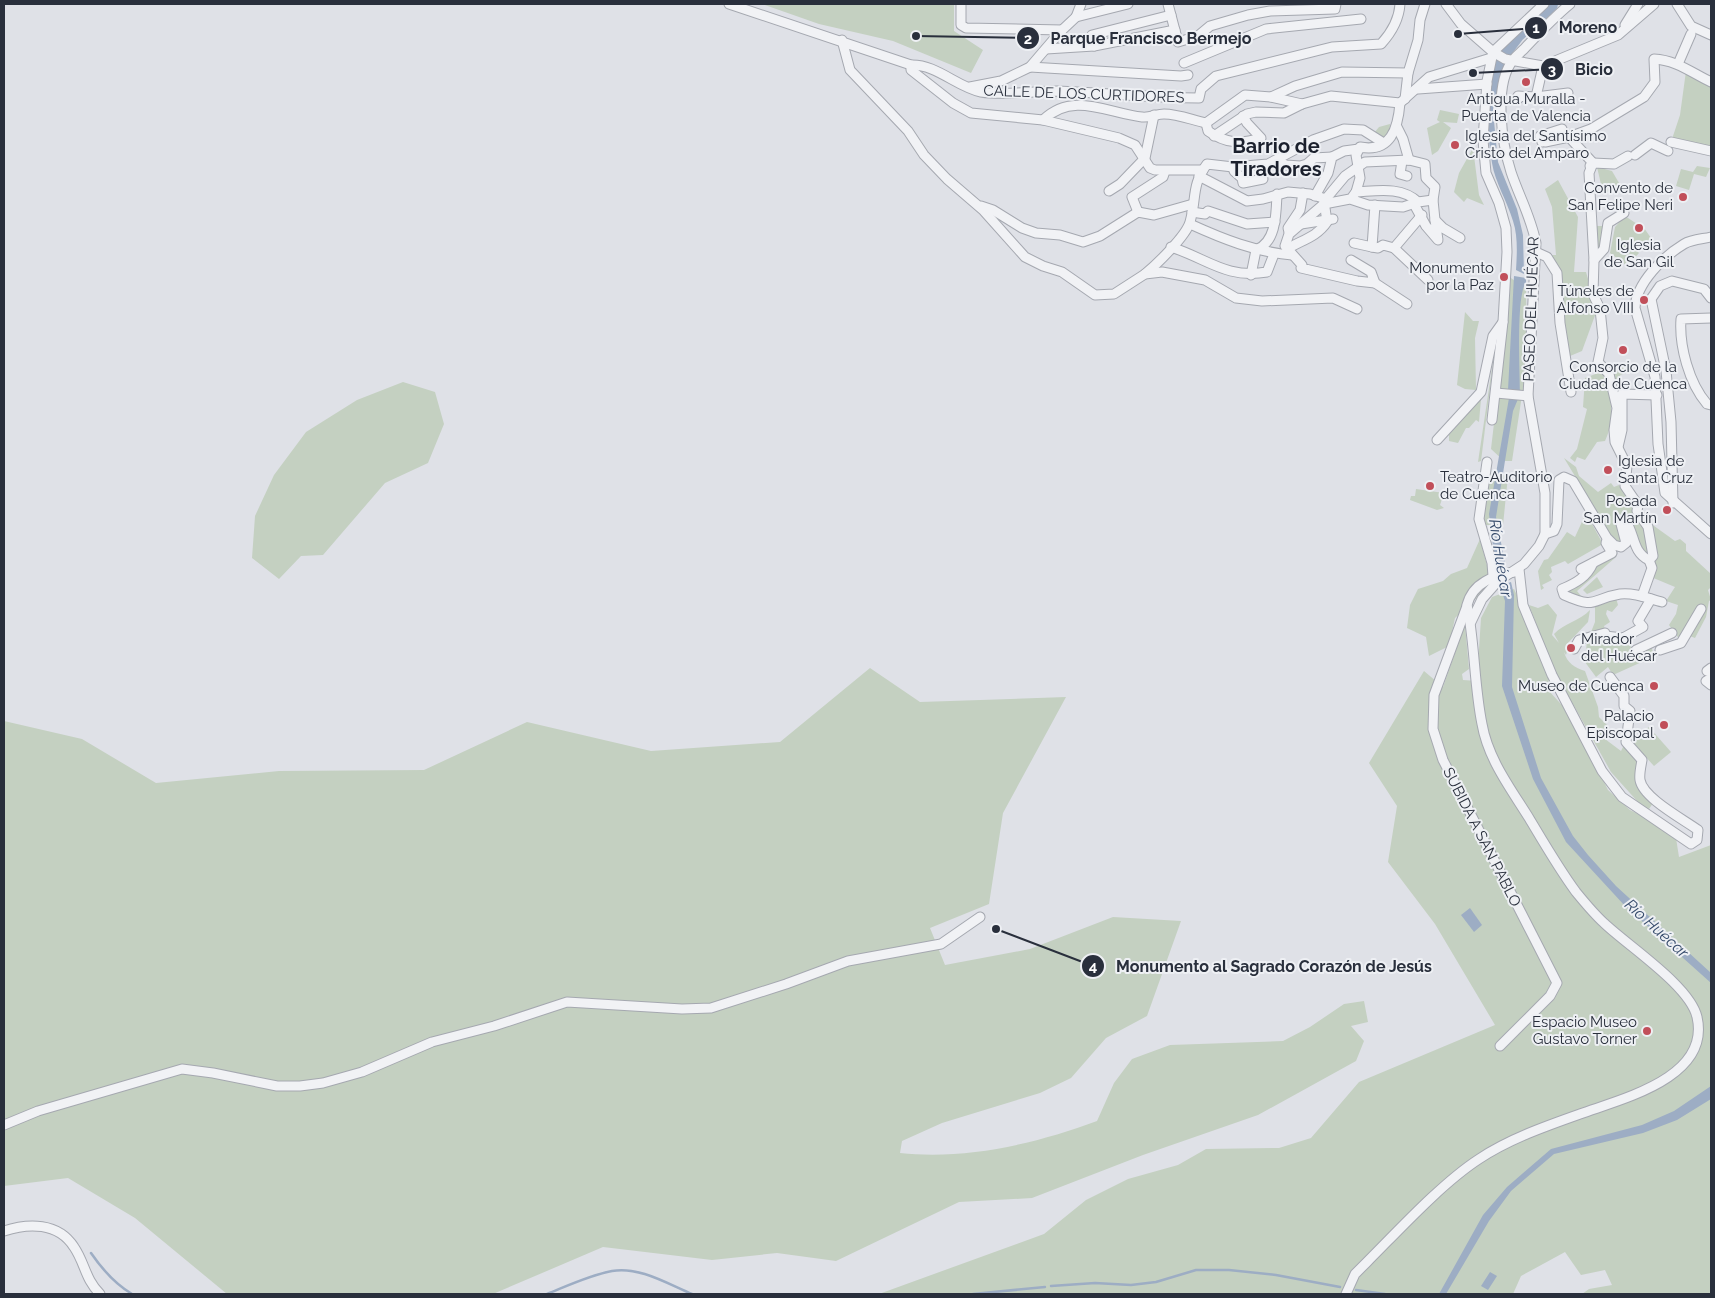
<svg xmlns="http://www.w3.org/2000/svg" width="1715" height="1298" font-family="Raleway,sans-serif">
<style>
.green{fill:#c4d0c1}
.water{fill:#9dadc4}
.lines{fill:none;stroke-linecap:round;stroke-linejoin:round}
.stream{stroke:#9dadc4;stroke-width:2.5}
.river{stroke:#9dadc4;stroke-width:16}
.minor-casing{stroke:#a5a8b0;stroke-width:11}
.minor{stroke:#f1f2f5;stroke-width:9}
.poi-dot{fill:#c14f5a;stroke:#eef0f4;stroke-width:2}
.labels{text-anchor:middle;stroke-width:4;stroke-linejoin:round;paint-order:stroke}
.street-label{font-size:15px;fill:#292f3c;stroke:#eef0f4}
.poi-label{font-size:15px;fill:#292f3c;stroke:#eef0f4;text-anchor:end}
.water-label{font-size:16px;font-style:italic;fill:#374c6c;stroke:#eef0f4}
.district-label{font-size:20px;font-weight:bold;fill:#1b202d;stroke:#eef0f4}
.leader{fill:none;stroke:#292f3c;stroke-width:2}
.callout-dot{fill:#292f3c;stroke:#eef0f4;stroke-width:2}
.mark-label{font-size:15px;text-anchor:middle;font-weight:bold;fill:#fff}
.callout-label{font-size:16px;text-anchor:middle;font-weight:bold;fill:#292f3c;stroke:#eef0f4;stroke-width:4;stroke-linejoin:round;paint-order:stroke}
</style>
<rect width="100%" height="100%" fill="#dfe1e7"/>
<g class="green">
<path d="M 762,4 L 954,4 L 954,31 L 983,50 L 971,73 L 893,41 L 819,24 Z"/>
<path d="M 1686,71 L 1711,82 L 1711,151 L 1671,142 L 1680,115 Z"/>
<path d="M 1440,110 L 1459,114 L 1457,123 L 1443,122 L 1451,128 L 1438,151 L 1432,155 L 1427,128 L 1440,122 L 1437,120 Z"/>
<path d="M 1390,124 L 1389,135 L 1384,139 L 1374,133 L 1379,127 Z"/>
<path d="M 1473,148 L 1479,195 L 1484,205 L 1467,198 L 1464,202 L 1454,192 L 1459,173 Z"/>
<path d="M 1697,166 L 1710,168 L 1706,177 L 1694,174 L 1689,190 L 1676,186 L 1681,169 L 1693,172 Z"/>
<path d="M 1597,167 L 1612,171 L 1622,188 L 1603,193 Z"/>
<path d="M 1558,180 L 1578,217 L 1574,272 L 1586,272 L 1597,310 L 1582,351 L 1570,356 L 1560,300 L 1547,255 L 1556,255 L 1552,207 L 1545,189 Z"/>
<path d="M 1625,216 L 1637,224 L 1633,227 L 1638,234 L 1644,228 L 1651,238 L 1637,251 L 1639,253 L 1627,266 L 1610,253 L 1615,227 Z"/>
<path d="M 1593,226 L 1605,226 L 1602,249 L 1597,251 Z"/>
<path d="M 1511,278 L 1526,289 L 1528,396 L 1522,395 L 1512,461 L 1504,461 L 1491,449 Z"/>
<path d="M 1465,312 L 1473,321 L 1479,321 L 1475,338 L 1476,390 L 1465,389 L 1457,385 Z"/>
<path d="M 1495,348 L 1481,461 L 1478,462 Z"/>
<path d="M 1631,367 L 1632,371 L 1620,375 L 1623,388 L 1616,389 L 1607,369 Z"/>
<path d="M 1598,373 L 1604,375 C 1611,398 1616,418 1605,441 L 1597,442 L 1585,460 L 1577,457 L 1575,462 L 1570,458 L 1577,449 L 1587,409 L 1583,407 L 1585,378 Z"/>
<path d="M 403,382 L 435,392 L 444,424 L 428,463 L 385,483 L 323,555 L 301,556 L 279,579 L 252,558 L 255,516 L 274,475 L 306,432 L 357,400 Z"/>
<path d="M 1481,399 L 1479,422 L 1476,420 L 1469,428 L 1466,428 L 1458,443 L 1449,441 L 1449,433 Z"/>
<path d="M 1564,458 L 1576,467 L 1579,476 L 1598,492 L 1611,483 L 1614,487 L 1619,485 L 1636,513 L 1675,541 L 1680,539 L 1686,544 L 1686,551 L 1711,574 L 1711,587 L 1708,590 L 1711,600 L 1709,601 L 1706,617 L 1695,638 L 1684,634 L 1680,640 L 1669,625 L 1676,614 L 1678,605 L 1666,601 L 1675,587 L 1651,577 C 1647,556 1636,529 1620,515 L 1617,516 L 1623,540 L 1619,543 L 1613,539 Z"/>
<path d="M 1490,473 L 1508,476 L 1503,525 L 1484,525 L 1484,500 Z"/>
<path d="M 1416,489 L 1444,493 L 1440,505 L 1444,508 L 1437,510 L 1410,500 L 1411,496 L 1415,496 Z"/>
<path d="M 1586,513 L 1603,544 L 1568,564 L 1565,561 L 1551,567 L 1552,572 L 1549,575 L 1552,580 L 1542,585 L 1544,588 L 1541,590 L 1538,571 L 1544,560 L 1548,559 L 1567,532 L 1575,537 Z"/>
<path d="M 1480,539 L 1492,584 L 1455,618 L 1449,646 L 1429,656 L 1426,637 L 1407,628 L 1410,605 L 1418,589 L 1443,581 L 1451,574 L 1467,568 Z"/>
<path d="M 1612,554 L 1616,557 L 1577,591 L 1585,601 L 1609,593 L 1583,603 L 1564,591 Z"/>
<path d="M 1597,577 L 1603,587 L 1587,594 L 1583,590 Z"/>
<path d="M 1514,589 C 1529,621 1550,655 1549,691 L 1571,715 L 1608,790 L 1630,810 L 1657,823 L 1676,838 L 1679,857 L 1711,845 L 1711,1294 L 1582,1294 L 1589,1289 L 1612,1285 L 1605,1270 L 1581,1275 L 1565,1252 L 1521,1276 L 1513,1294 L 879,1294 L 1044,1234 L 1086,1200 L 1128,1179 L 1178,1165 L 1206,1149 L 1279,1148 L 1311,1138 L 1359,1082 L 1495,1025 L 1435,924 L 1388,862 L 1397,806 L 1369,763 L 1424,671 L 1443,687 L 1465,625 L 1469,669 L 1462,674 L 1463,680 L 1477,681 L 1481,618 L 1492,597 Z"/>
<path d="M 1616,598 L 1618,605 L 1612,612 L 1607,610 L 1606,614 L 1610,622 L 1604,626 L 1605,629 L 1594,634 L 1591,632 L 1595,622 L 1595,606 Z"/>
<path d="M 1548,604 L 1557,615 L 1552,635 L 1559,643 L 1554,634 C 1564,623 1580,621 1590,610 L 1588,622 L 1566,645 L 1568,648 L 1566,655 L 1564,652 C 1567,663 1575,668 1585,671 L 1598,707 L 1599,717 L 1608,726 L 1605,739 L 1621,751 L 1626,741 L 1638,754 L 1640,780 L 1655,800 L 1647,812 L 1611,772 L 1554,670 L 1529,605 L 1538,608 Z"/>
<path d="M 1604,636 L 1626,640 L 1633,650 L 1621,660 L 1651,647 L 1655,656 L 1613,675 L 1608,667 L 1596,677 L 1585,662 L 1587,640 Z"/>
<path d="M 870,668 L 920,702 L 1066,697 L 1003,813 L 989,904 L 930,928 L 945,965 L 1030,949 L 1113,917 L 1181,921 L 1147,1016 L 1106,1038 L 1071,1078 L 1040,1093 L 942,1123 L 902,1141 L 900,1153 C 966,1160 1035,1144 1097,1121 L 1114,1083 L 1132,1059 L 1170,1045 L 1283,1041 L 1310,1027 L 1344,1004 L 1364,1001 L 1368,1022 L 1351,1026 L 1364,1041 L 1356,1061 L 1258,1115 L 1143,1155 L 1032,1198 L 959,1202 L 836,1261 L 777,1253 L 712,1260 L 603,1247 L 493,1294 L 227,1294 L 135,1218 L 68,1178 L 4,1186 L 4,721 L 82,739 L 156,783 L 279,771 L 424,770 L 527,722 L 651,751 L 780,742 Z"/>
<path d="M 1649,727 L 1671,752 L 1654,766 L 1633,743 L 1635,737 Z"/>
</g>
<g class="water">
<path d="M 1546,4 L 1556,4 L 1536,22 L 1509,51 L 1504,47 Z"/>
<path d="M 1494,63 L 1501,66 L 1493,111 L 1498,162 L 1517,209 L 1523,235 L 1524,274 L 1516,270 C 1517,254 1518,236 1513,221 C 1507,201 1495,182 1492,163 C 1486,130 1487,95 1494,63 Z"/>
<path d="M 1514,276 L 1526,278 L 1526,283 C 1516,294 1520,372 1520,391 L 1508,390 Z"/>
<path d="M 1509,398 L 1518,399 L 1513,411 L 1496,517 L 1506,568 L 1496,570 L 1489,514 Z"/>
<path d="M 1511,582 L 1514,595 L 1512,687 L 1541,778 L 1573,836 L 1588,855 L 1616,886 L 1711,973 L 1711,983 L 1625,906 L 1566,842 L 1533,779 L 1502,686 L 1505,601 L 1500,586 Z"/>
<path d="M 1470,908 L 1482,925 L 1474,932 L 1461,915 Z"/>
<path d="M 1711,1086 L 1711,1099 L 1677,1120 L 1643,1133 L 1554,1154 L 1511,1191 L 1489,1221 L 1446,1294 L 1439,1294 L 1483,1215 L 1507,1187 L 1551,1149 L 1642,1125 L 1674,1111 Z"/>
<path d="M 1490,1272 L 1497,1276 L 1488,1290 L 1481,1286 Z"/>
</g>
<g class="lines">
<g class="stream">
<path d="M 91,1253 C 102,1269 115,1284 132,1294"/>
<path d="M 1051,1286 L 1095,1283 L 1131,1285 L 1156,1282 L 1196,1270 L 1229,1270 L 1276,1275 L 1340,1287"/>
<path d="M 1356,1290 L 1385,1294"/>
<path d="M 547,1294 C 567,1286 590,1275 612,1271 C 639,1266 668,1284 692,1294"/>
<path d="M 973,1294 L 1045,1287"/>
</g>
<path class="river" d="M 1494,86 L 1498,59 L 1517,34 L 1550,4"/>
<g class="minor-casing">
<g id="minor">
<path d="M 729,4 L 911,65 C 936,64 957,87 981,92 C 1005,96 1033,91 1058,91 C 1105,93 1152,98 1199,98 L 1201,89 L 1216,76 L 1332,47 L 1381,44 C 1392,32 1399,20 1400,4"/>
<path d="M 961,4 L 961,25 L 966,28 L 1062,30"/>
<path d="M 1168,4 L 1178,42 L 1198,36 L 1210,26 L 1248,15 L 1270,11 L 1335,9 L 1336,4"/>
<path d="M 1446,4 L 1461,24 L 1493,52 L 1505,59 L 1543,66 L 1618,35 L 1654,4"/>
<path d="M 1677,4 L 1691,26 L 1711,35"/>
<path d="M 1076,17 L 1081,4"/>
<path d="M 1625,25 L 1638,4"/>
<path d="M 842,40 L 850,70 L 908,131 L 924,155 L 947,179 L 983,210 L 1025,257 L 1043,266 L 1062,272 L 1095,295 L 1114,294 L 1145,274 L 1162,272 L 1205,280 L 1236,298 L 1262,301 L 1333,298 L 1357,309"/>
<path d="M 1094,46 L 1092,35 L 1171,15"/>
<path d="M 1046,49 L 1094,46 L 1175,30"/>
<path d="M 1184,63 L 1266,29 L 1361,19"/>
<path d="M 1678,64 L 1691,34"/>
<path d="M 911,65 L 911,70 L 953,103 L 971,113 L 1043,120 L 1119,138 L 1135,145 L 1150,168 L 1155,170 L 1203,170"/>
<path d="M 1030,67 L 1181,76 L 1188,75"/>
<path d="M 970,87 L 1001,81 L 1030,67 L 1060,32 L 1076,17 L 1128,4"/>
<path d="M 1418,89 L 1487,84"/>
<path d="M 1271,97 L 1302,104"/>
<path d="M 1536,97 L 1543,66"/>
<path d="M 1405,99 L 1408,73"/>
<path d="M 1518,99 L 1518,96 L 1536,97 L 1568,93"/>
<path d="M 1043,120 C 1073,91 1107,113 1142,117 C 1149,118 1157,114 1164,114 C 1178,114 1192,120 1206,123 L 1245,95 L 1271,97 L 1295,86 L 1342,72 L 1408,73 L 1418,40 L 1420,20 L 1425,4"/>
<path d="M 1206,123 L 1208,131 C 1226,144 1241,144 1261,138 L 1247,123 L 1243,116"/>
<path d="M 1397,127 L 1403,139 L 1409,160"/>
<path d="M 1214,136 L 1247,114 L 1256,112 L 1284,113 L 1302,104 L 1331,96 L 1400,103 L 1429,77 L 1491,58"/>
<path d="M 1569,137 L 1593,163 L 1590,166"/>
<path d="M 1542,142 L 1540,136 L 1562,129"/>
<path d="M 1545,142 L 1569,137 L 1591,129 L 1644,97 L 1655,82 L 1654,59 C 1676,60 1692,73 1711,82"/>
<path d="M 1671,142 L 1711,151"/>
<path d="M 1635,155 L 1651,143 L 1668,151"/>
<path d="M 1276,161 L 1286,165 L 1300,166 L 1307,164 L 1314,158 L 1332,157"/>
<path d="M 1402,161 L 1400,174 L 1407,176"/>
<path d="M 1233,167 L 1234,171 L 1242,178 L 1243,183 L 1263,179"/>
<path d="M 1199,176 L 1247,201 L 1263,199 L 1288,192 L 1310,194 L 1326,199"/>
<path d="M 1109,191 L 1120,184 L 1145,158 L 1154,115"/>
<path d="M 1356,192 L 1360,178 L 1356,155 L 1360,147 C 1391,153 1398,128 1400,103"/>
<path d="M 1315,196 L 1328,173 L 1332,157 L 1344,151 L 1359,149"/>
<path d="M 1353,196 L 1356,192 C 1377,191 1401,186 1418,202 L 1433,200"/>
<path d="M 1414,204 L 1426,226 L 1438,240 L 1435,220 L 1443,228 L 1460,238"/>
<path d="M 1375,205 L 1372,247 L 1378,248 L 1383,245 L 1394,248 L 1422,215"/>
<path d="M 981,206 L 993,210 L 1022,228 L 1036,233 L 1060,235 L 1083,242 L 1100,236 L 1138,212 L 1154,215 L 1193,204"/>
<path d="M 1138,212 L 1132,197 L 1163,177 L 1165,171"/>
<path d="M 1192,212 L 1205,214 L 1208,211 L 1247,224 L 1275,222"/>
<path d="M 1190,224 C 1223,239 1255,252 1292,255"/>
<path d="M 1301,224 L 1333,219"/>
<path d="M 1289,232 L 1288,228 L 1300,210 L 1303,193"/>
<path d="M 1711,237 C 1703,239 1692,239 1684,244 C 1664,256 1636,283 1635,308 L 1655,377 L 1658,444 L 1665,493 L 1711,534"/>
<path d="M 1354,243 L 1372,247"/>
<path d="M 1171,247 C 1208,259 1226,279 1267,272 L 1274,254"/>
<path d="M 1394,248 L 1428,280"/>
<path d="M 1287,249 C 1302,240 1317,237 1327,222 L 1324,201 L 1345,176 L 1365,162 L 1409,160 L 1425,164 L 1426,178 L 1435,187 L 1433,200 L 1435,220"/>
<path d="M 1536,252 L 1547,257 L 1557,273 L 1560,323 L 1571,392"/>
<path d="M 1351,260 L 1371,272 L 1375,283 L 1357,281 L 1301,268 L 1302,265 L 1285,246 L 1289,234 L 1324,204 L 1350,199 L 1368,205 L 1403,207 L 1418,202"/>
<path d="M 1594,260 L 1604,249 L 1608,223 L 1624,213"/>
<path d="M 1145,274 C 1157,264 1186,236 1190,222 C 1197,197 1191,186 1207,164 L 1233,167 L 1268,164 L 1313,140 L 1344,129 L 1363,130 L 1382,142"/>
<path d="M 1251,275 L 1256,250 C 1277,242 1276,212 1277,194"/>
<path d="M 1375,283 L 1407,304"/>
<path d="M 1711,318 L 1681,319 C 1679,346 1689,383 1707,404 L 1711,405"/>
<path d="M 1496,393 L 1528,396"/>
<path d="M 1492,420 L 1503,322 L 1507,252 L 1506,228 L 1499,203 L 1486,173 L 1483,140 L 1487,81 L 1493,52 L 1544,4"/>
<path d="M 1437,440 L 1481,392 L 1493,336 L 1503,322"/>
<path d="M 1618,447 L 1622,430 L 1622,394 L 1657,395"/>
<path d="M 1487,462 L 1479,519 L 1492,563 L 1493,576"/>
<path d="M 1673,503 L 1671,422 L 1666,371 L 1651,299 L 1660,286 L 1672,281 L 1704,289 L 1711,298"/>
<path d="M 1545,534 L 1554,531 L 1557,524 L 1559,480 L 1564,477 L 1573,481 L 1607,538 L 1614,545 L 1621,547 L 1626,543 L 1621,524 L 1626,522 C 1635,534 1632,552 1649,560 L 1653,556 L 1648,527 L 1637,511 L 1638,505 L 1625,486 L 1627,466 L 1615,442 L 1614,430 L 1617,408 L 1609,374 L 1598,362 L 1603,338 L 1600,309 L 1593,294 L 1594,260 L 1589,173 L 1593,163 L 1614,164 L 1628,156"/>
<path d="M 1593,563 C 1587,577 1576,583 1562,589 L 1564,595 C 1598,610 1590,599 1620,594 C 1634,592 1650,599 1662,602"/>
<path d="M 1519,569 L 1523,605 L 1552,675 L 1602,771 L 1622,797 L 1691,844 L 1697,840 L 1698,830 C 1683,819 1643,798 1640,780 C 1639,774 1641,766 1642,760 L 1626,742 L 1630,711 L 1624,706 L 1624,696 L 1610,677"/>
<path d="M 1581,569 L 1612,553 L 1606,543 L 1607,540"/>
<path d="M 1642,596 L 1652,568 L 1649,560"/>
<path d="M 1467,606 L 1434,695 L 1433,729 L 1443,760 L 1557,983 L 1550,996 L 1500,1046"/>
<path d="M 1471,622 L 1482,599 L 1498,581 L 1524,564 L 1539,546 L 1545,534 L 1545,493 L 1528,396 L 1536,243 C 1531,217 1519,196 1511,172 C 1502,144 1493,85 1513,60 C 1516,56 1520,53 1524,49 C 1539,33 1553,18 1570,4"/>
<path d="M 1574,649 L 1579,640 L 1605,633 L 1605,636 L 1623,638 L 1643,627 L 1638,621 L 1651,599"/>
<path d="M 1636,650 L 1672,633"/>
<path d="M 1660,650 L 1681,643 L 1701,609"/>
<path d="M 1707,671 L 1711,668"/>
<path d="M 1711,678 L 1706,681 L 1711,685"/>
<path d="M 4,1125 L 38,1111 L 182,1069 L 213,1073 L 277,1086 L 300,1086 L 323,1083 L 362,1072 L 432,1042 L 494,1026 L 567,1002 L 682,1009 L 711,1008 L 786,984 L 848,961 L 941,944 L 980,917"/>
<path d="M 4,1231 C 28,1223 58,1222 74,1247 C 85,1263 85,1279 100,1294"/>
<path d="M 1346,1294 L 1355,1274 L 1367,1262 C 1399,1230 1442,1183 1479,1159 C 1509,1139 1546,1126 1580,1114 C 1621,1099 1711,1078 1697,1017 C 1690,986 1628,946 1604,923 C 1594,914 1585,903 1576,892 C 1559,869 1544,843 1529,818 C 1511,789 1488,759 1482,724 C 1474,685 1475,644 1467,605 C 1473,582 1494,576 1514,572"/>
</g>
</g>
<use href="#minor" class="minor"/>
</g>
<g class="poi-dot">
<circle cx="1526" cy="82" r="5"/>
<circle cx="1455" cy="145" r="5"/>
<circle cx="1683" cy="197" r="5"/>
<circle cx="1639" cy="228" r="5"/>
<circle cx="1504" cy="277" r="5"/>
<circle cx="1644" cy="300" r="5"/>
<circle cx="1623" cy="350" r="5"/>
<circle cx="1608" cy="470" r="5"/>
<circle cx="1430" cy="486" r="5"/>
<circle cx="1667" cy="510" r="5"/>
<circle cx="1571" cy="648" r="5"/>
<circle cx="1654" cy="686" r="5"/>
<circle cx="1664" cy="725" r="5"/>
<circle cx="1647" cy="1031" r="5"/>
</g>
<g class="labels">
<g class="street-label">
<text transform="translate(1084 94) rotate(2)" y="5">CALLE DE LOS CURTIDORES</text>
<text transform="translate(1531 309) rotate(-88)" y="5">PASEO DEL HUÉCAR</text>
<text transform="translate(1482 837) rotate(63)" y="5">SUBIDA A SAN PABLO</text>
</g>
<g class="poi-label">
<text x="1526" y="104" text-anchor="middle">Antigua Muralla -<tspan x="1526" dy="17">Puerta de Valencia</tspan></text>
<text x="1465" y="141" text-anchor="start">Iglesia del Santísimo<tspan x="1465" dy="17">Cristo del Amparo</tspan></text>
<text x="1673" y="193">Convento de<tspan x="1673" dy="17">San Felipe Neri</tspan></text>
<text x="1639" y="250" text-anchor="middle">Iglesia<tspan x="1639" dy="17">de San Gil</tspan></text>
<text x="1494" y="273">Monumento<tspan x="1494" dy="17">por la Paz</tspan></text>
<text x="1634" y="296">Túneles de<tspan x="1634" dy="17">Alfonso VIII</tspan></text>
<text x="1623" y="372" text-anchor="middle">Consorcio de la<tspan x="1623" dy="17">Ciudad de Cuenca</tspan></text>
<text x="1618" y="466" text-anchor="start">Iglesia de<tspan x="1618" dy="17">Santa Cruz</tspan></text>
<text x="1440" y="482" text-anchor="start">Teatro-Auditorio<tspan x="1440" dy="17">de Cuenca</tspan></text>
<text x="1657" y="506">Posada<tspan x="1657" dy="17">San Martín</tspan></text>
<text x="1581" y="644" text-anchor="start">Mirador<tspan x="1581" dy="17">del Huécar</tspan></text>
<text x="1644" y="691">Museo de Cuenca</text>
<text x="1654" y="721">Palacio<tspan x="1654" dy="17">Episcopal</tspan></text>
<text x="1637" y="1027">Espacio Museo<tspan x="1637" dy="17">Gustavo Torner</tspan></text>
</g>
<g class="water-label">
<text transform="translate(1501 558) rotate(81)" y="6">Río Huécar</text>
<text transform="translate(1657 928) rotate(42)" y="6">Río Huécar</text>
</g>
<g class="district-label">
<text x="1276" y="153">Barrio de<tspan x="1276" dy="23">Tiradores</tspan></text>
</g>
</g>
<path class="leader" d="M1458 34L1536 28M916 36L1028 38M1473 73L1552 69M996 929L1093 966"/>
<g class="callout-dot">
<circle cx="1458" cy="34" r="5"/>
<circle cx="916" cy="36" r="5"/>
<circle cx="1473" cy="73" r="5"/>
<circle cx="996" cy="929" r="5"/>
<circle cx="1536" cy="28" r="12"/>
<circle cx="1028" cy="38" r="12"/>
<circle cx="1552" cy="69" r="12"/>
<circle cx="1093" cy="966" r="12"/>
</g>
<g class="mark-label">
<text x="1536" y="33">1</text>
<text x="1028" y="44">2</text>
<text x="1552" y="75">3</text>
<text x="1093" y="971">4</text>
</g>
<g class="callout-label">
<text x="1588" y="33">Moreno</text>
<text x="1151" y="44">Parque Francisco Bermejo</text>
<text x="1594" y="75">Bicio</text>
<text x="1274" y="972">Monumento al Sagrado Corazón de Jesús</text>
</g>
<rect width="1715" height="1298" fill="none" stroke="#292f3c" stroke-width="10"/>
</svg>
